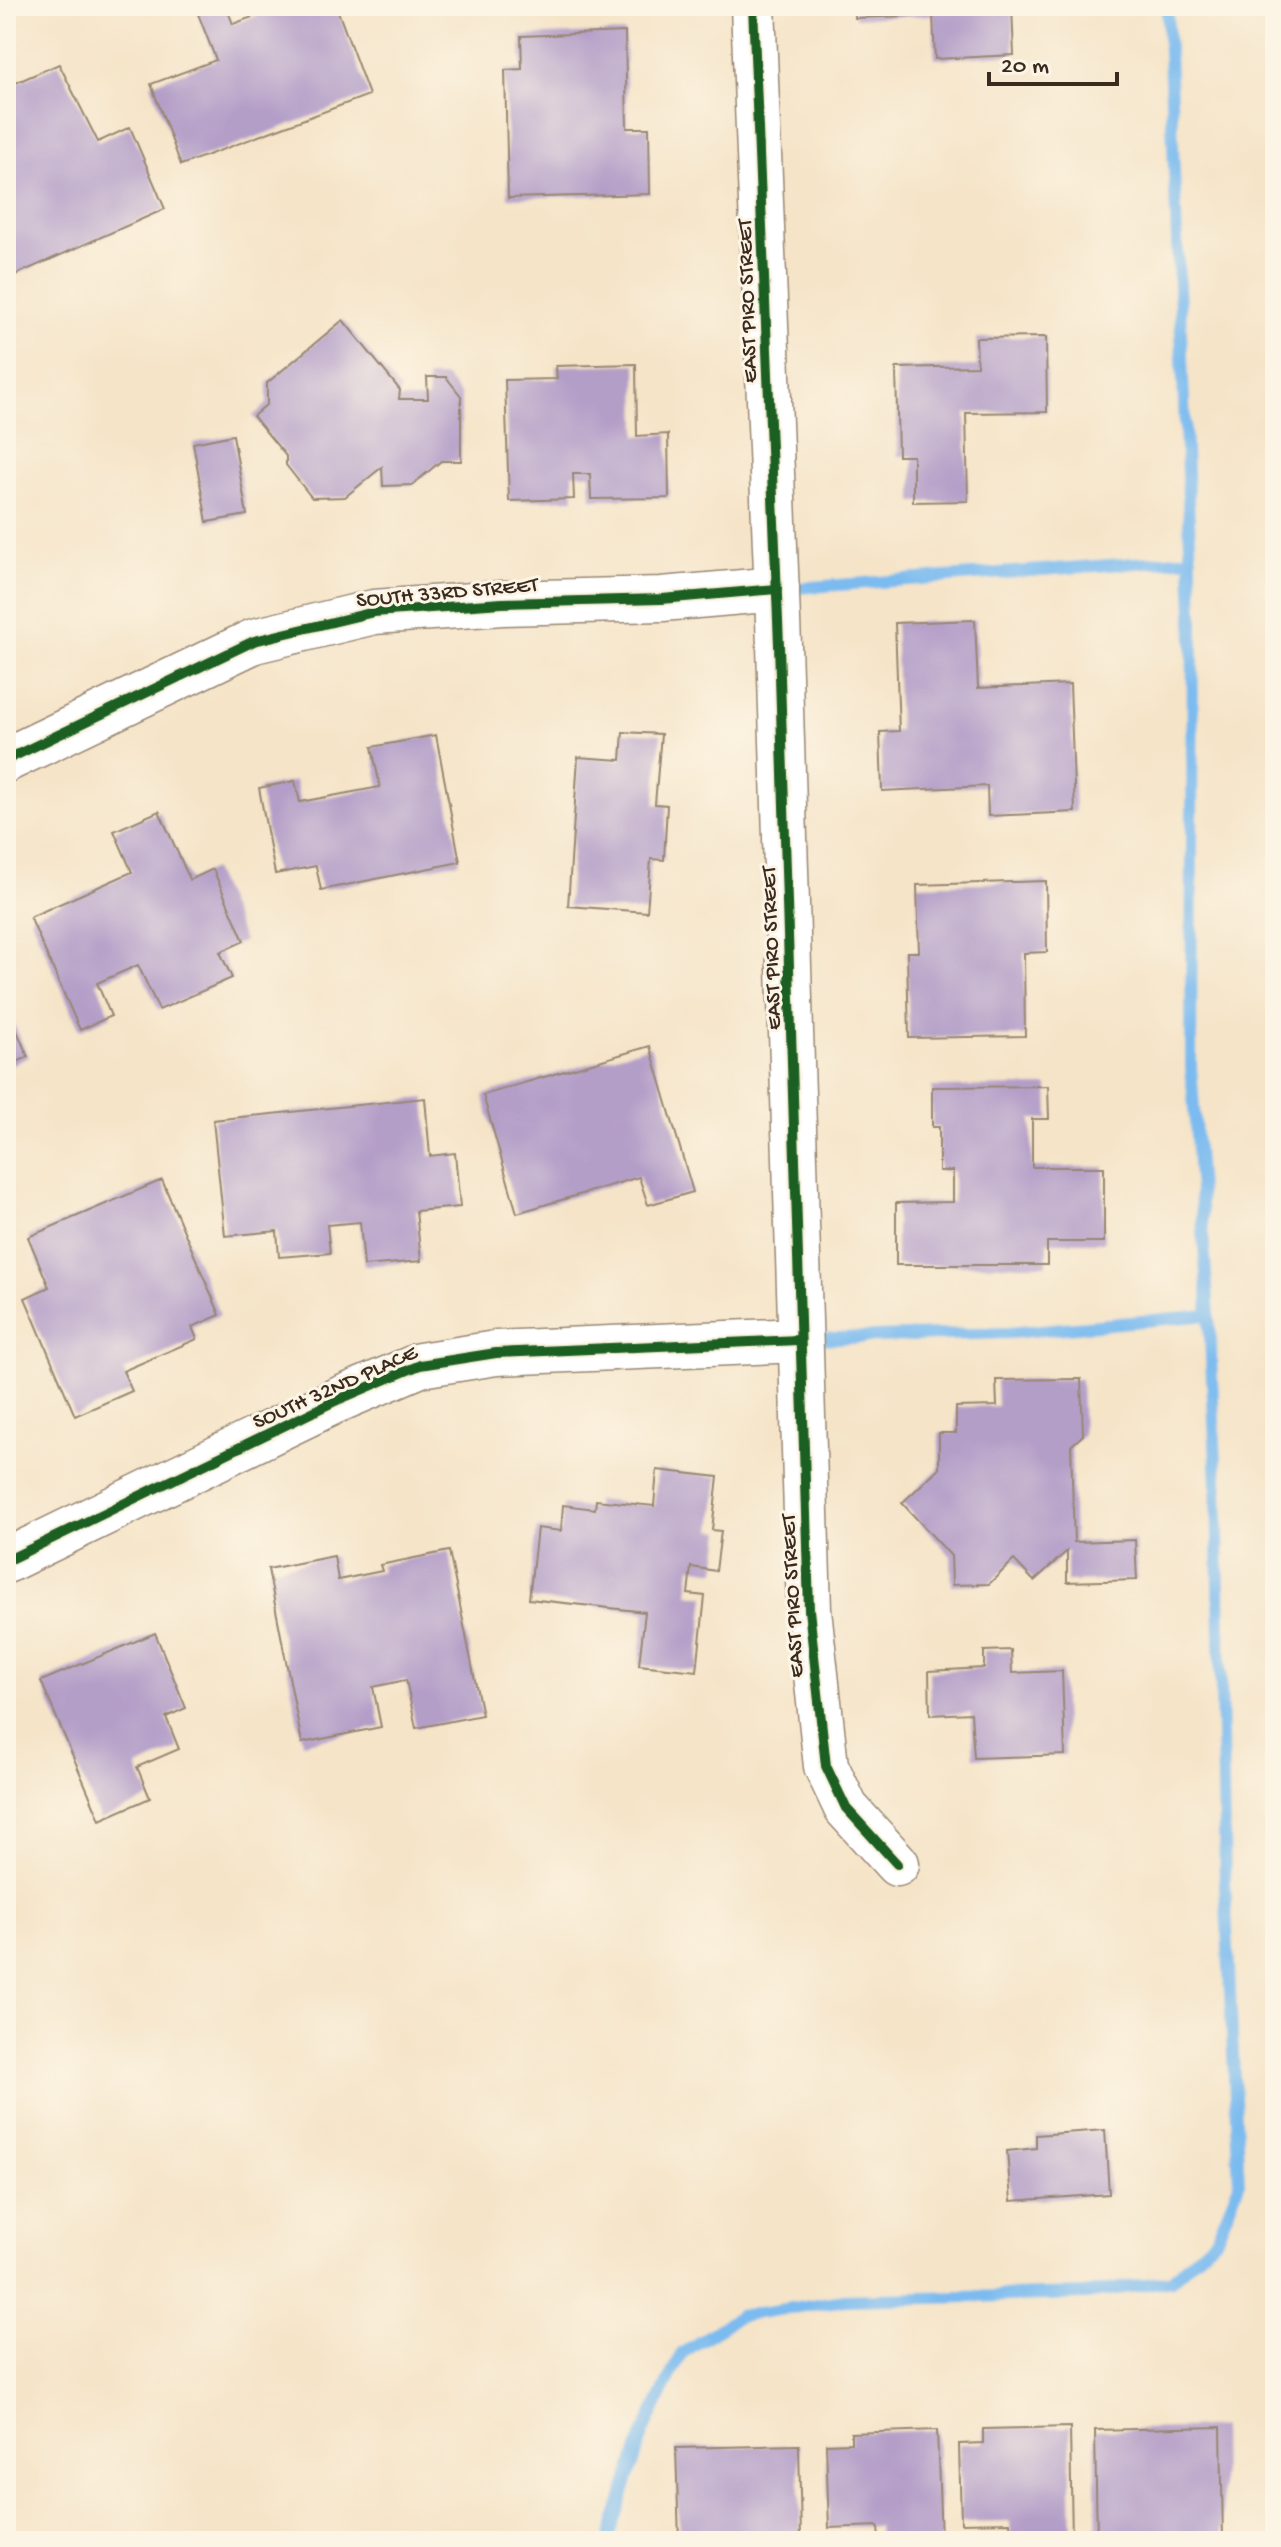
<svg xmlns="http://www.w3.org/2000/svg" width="1281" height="2547" font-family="'Gochi Hand',sans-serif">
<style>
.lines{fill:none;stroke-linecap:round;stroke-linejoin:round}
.stream{stroke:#7bbbef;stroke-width:12}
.building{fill:#b39ec8}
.minor-casing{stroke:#988773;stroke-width:47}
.minor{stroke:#fff;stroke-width:44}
.cycleway-casing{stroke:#fcf5e5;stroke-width:15}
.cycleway{stroke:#1b5e20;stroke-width:10}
.labels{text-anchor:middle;stroke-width:6;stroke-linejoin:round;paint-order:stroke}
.street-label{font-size:22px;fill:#3b2a1e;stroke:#fcf5e5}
</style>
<rect width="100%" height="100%" fill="#fcf5e5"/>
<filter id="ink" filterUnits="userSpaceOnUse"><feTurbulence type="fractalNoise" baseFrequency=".0125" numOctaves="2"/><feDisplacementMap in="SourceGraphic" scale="16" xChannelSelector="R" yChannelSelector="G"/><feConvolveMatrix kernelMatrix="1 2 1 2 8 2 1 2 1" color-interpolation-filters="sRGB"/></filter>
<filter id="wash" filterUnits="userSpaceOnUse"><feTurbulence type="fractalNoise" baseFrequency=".006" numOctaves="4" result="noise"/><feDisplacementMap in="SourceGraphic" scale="32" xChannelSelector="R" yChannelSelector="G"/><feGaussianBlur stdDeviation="1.8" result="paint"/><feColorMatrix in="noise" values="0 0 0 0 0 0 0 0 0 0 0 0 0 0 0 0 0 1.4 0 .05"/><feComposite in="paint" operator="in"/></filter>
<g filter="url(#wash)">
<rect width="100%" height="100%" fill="#f5e4c8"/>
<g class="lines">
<g class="stream">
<path d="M 784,589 L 1191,559"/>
<path d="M 806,1339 L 1009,1333 L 1209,1315"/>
<path d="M 608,2541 L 643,2434 L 681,2354 L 738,2316 L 845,2300 L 1085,2294 L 1171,2280 L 1217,2237 L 1239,2184 L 1225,1883 L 1217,1486 L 1209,1315 L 1191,1067 L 1193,614 L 1167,6"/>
</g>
</g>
<g id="blocks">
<g class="building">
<path d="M 195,6 L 226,6 L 233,24 L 258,15 L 255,6 L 336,6 L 369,95 L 181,165 L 151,84 L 216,60 Z"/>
<path d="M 855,6 L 1012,6 L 1014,55 L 935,59 L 933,15 L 855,18 Z"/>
<path d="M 625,32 L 627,128 L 649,128 L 650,194 L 508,198 L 505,70 L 522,69 L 521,36 Z"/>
<path d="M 59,64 L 98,142 L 130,127 L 165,209 L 6,279 L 6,87 Z"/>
<path d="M 343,320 L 400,390 L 399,399 L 428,399 L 427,377 L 446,377 L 461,396 L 461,461 L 441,461 L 412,485 L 383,486 L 382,467 L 345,497 L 312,498 L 286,465 L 286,456 L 253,416 L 267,404 L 267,383 Z"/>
<path d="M 1046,337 L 1047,412 L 966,413 L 968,501 L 913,502 L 913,456 L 898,456 L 896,368 L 977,366 L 976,338 Z"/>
<path d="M 636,364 L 637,436 L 668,434 L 669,498 L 591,499 L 590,474 L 573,474 L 574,499 L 509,501 L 505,380 L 557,379 L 556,366 Z"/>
<path d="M 233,435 L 247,515 L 207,522 L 193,443 Z"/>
<path d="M 975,620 L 978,688 L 1070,684 L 1075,812 L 988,816 L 987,786 L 882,791 L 880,732 L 899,731 L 895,623 Z"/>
<path d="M 623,732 L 661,734 L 655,804 L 667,805 L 664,860 L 651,859 L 647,912 L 568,906 L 578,757 L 621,760 Z"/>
<path d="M 436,735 L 460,862 L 321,890 L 316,866 L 275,874 L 259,788 L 295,781 L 300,802 L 380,787 L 372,747 Z"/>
<path d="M 159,811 L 190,880 L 213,869 L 244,941 L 220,952 L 232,978 L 159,1010 L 138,965 L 97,983 L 111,1016 L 80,1030 L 30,917 L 132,872 L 114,831 Z"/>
<path d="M 1046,881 L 1047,952 L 1024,953 L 1025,1036 L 909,1038 L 907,952 L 919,952 L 917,885 Z"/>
<path d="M 6,1005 L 28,1057 L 6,1067 Z"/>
<path d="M 650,1046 L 693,1192 L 648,1205 L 639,1177 L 517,1213 L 483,1095 Z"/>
<path d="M 1048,1086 L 1049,1119 L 1032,1119 L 1032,1167 L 1104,1167 L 1104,1242 L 1047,1242 L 1047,1265 L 896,1265 L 896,1203 L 953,1202 L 953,1171 L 939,1171 L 939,1127 L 932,1127 L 932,1087 Z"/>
<path d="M 425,1098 L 430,1156 L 455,1153 L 460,1207 L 416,1211 L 421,1261 L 364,1266 L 360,1222 L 327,1225 L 330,1253 L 279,1257 L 277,1231 L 225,1236 L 213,1120 Z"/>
<path d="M 162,1180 L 220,1315 L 192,1327 L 197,1339 L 123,1371 L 132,1391 L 75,1416 L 25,1298 L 49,1287 L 28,1237 Z"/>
<path d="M 1081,1379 L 1083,1435 L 1071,1446 L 1074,1542 L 1135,1540 L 1137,1580 L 1067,1582 L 1067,1551 L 1034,1581 L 1014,1560 L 989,1584 L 952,1585 L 951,1556 L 902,1503 L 939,1468 L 939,1433 L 956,1433 L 956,1407 L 997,1406 L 996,1380 Z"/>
<path d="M 657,1470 L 718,1477 L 712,1530 L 721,1531 L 716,1571 L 691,1567 L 688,1594 L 705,1596 L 697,1671 L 639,1665 L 645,1612 L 529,1599 L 537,1528 L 561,1531 L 563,1505 L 595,1509 L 596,1500 L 654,1506 Z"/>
<path d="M 449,1551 L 482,1715 L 416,1728 L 406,1680 L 373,1687 L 381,1727 L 302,1743 L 268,1569 L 334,1556 L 338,1580 L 382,1571 L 380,1565 Z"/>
<path d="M 155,1633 L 186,1708 L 166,1717 L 179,1749 L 137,1767 L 150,1798 L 100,1820 L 41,1681 Z"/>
<path d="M 1011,1650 L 1012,1673 L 1062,1671 L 1065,1755 L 974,1758 L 971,1713 L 930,1715 L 929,1671 L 984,1668 L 984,1651 Z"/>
<path d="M 1105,2130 L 1109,2194 L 1011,2201 L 1007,2151 L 1036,2148 L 1036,2135 Z"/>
<path d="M 1070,2427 L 1072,2541 L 1011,2541 L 1010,2522 L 961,2523 L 959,2444 L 983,2443 L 983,2429 Z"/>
<path d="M 1221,2427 L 1223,2541 L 1097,2541 L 1095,2430 Z"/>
<path d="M 937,2430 L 941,2541 L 879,2541 L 878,2526 L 829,2528 L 826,2444 L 851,2443 L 851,2433 Z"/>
<path d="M 799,2445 L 801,2541 L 679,2541 L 676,2448 Z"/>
</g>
</g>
</g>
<g filter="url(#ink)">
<use href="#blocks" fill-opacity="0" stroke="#988773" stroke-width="2"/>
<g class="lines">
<g class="minor-casing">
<g id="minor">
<path d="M 753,6 L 779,645 L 809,1610 L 826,1766 L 846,1808 L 897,1864"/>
<path d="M 6,760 L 254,641 L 374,612 L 502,603 L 662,599 L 777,589"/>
<path d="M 6,1561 L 333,1402 L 420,1365 L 496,1353 L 799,1340"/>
</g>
</g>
<use href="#minor" class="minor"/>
<g class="cycleway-casing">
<g id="cycleway">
<path d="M 753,6 L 779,645 L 809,1610 L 826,1766 L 846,1808 L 897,1864"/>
<path d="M 6,760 L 254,641 L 374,612 L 502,603 L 662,599 L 777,589"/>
<path d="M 6,1561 L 333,1402 L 420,1365 L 496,1353 L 799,1340"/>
</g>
</g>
<use href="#cycleway" class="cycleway"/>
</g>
</g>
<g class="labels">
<g class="street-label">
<text transform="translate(745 301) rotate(-92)" y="8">EAST PIRO STREET</text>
<text transform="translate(447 590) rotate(-5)" y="8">SOUTH 33RD STREET</text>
<text transform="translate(769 948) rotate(-92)" y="8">EAST PIRO STREET</text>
<text transform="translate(334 1385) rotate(-24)" y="8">SOUTH 32ND PLACE</text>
<text transform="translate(790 1596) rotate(-93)" y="8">EAST PIRO STREET</text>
</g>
</g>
<rect width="1281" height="2547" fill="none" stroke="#fcf5e5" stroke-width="32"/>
<path d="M989 72v12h128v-12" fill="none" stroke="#3b2a1e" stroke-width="4"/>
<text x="1001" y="72" font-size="24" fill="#3b2a1e" stroke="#fcf5e5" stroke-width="6" paint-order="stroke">20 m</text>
</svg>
